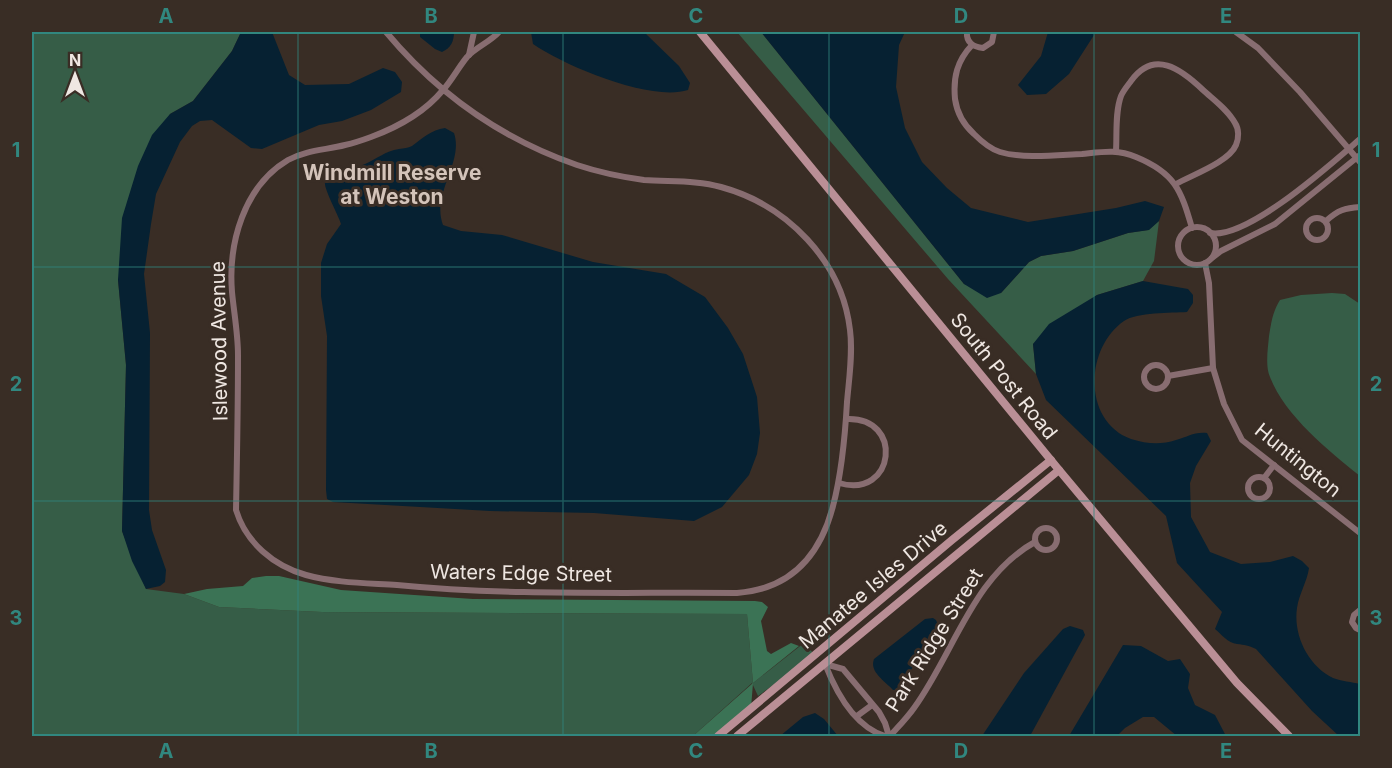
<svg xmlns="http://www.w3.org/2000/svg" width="1392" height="768" font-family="Inter,sans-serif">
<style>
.green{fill:#365d47}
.forest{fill:#3b7355}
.water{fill:#062132}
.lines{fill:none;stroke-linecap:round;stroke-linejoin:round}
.street{stroke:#886d71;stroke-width:6}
.secondary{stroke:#ba8f96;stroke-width:8}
.grid{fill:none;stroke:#31877f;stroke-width:1.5;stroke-opacity:0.55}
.labels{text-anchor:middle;stroke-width:6;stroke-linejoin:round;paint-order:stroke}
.street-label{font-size:20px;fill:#efe7e2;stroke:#392d25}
.neighbourhood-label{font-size:21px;font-weight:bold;fill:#d4c4ba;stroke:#392d25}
.neatline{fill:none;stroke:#31877f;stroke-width:2}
.grid-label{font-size:20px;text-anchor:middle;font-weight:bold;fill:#31877f}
</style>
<rect width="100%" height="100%" fill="#392d25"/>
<g class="green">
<path d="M 32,32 L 241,32 L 232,51 L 193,101 L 170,114 L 118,280 L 126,365 L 122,531 L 146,589 L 184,594 L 219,607 L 322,612 L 747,614 L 753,683 L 804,643 L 815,655 L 758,696 L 752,683 L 693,736 L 32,736 Z"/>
<path d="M 737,32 L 761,32 L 964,284 L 1001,293 L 1029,262 L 1041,256 L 1073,251 L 1128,233 L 1148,230 L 1159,221 L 1154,261 L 1143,281 L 1097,295 L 1033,344 L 1036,374 L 948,279 Z"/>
<path d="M 1332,293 L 1345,294 L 1360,304 L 1360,476 C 1329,451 1285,416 1270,377 C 1265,366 1268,348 1269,336 C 1271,323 1273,311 1280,300 L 1301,295 Z"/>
</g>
<path class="forest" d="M 266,576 L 279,576 L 341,590 L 473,599 L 755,601 L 762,602 L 768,607 L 761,621 L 767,651 L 771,654 L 791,643 L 799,646 L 753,683 L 751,708 L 717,736 L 693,736 L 753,683 L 747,614 L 322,612 L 219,607 L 184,594 L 207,589 L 243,586 L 252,578 Z"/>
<g class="water">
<path d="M 241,32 L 272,32 L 289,75 L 305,85 L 349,84 L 383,68 L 395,72 L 402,82 L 401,92 L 371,110 L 342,121 L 319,125 L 262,149 L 251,148 L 212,120 L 200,121 L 192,126 L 180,142 L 156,194 L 151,224 L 144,274 L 150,333 L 149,510 L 152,530 L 166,570 L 165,582 L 160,586 L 146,589 L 132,561 L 122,531 L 126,365 L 118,280 L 122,218 L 138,166 L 152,135 L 170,114 L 193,101 L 232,51 Z"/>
<path d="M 420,32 L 454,32 C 454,41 451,48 442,52 L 435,49 L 420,37 Z"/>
<path d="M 531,32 L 644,32 L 679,66 L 690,83 L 688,90 C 650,102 565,66 533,44 Z"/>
<path d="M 761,32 L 905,32 L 899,45 L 896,87 L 905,128 L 922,162 L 947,188 L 971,208 L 1028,222 L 1116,208 L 1145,201 L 1164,207 L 1159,221 L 1149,230 L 1128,233 L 1073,251 L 1041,256 L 1029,262 L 1001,293 L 987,298 L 964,284 Z"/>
<path d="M 1048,32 L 1096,32 L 1069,74 L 1046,94 L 1027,95 L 1018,85 L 1041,56 Z"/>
<path d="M 445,128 L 454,133 C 464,162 431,194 443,225 L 461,231 L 502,235 L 593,262 L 666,274 L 705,297 L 728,328 L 743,354 L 757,397 L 760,433 L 757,454 L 749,475 L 722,507 L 694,521 L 594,513 L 490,511 L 333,502 L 327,499 L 326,490 L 327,336 L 321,296 L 321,263 L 327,244 L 341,224 C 338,214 323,188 325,181 C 331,163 352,170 365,164 C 377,159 385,151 399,149 C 404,148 408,148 412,146 C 423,138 431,130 445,128 Z"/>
<path d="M 1143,281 L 1188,289 L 1193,295 L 1193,303 L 1187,312 C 1171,313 1137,312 1124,321 C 1085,348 1082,421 1131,439 C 1147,444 1161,445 1176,440 C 1189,437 1192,432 1207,433 L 1211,441 L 1196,466 L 1190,483 L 1191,517 L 1210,552 L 1241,564 L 1270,562 L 1293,556 L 1302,561 L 1309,568 C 1307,582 1299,594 1297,608 C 1293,635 1308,666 1333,678 C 1341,681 1352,682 1360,684 L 1360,736 L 1339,736 L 1312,711 L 1256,649 C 1248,645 1245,645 1237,644 C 1228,643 1221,634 1215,629 L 1222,612 L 1177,563 L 1166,516 L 1046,400 L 1036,374 L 1033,344 L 1049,324 L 1097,295 Z"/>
<path d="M 933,618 L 936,620 L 938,625 L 899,690 L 893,690 C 885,681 869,672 874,659 L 925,619 Z"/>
<path d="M 1070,626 L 1083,630 L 1085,635 L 1030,736 L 982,736 L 1024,673 L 1063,629 Z"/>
<path d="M 1123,645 L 1141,646 L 1168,661 L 1180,659 L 1190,674 L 1188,688 L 1195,705 L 1215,715 L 1226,736 L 1177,736 L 1154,717 L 1143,717 L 1125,728 L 1117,736 L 1069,736 Z"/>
<path d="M 815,713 L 824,719 L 838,736 L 780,736 L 803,717 Z"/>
</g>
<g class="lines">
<g class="street">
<path d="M 386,32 C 437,93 502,139 577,165 C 598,172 622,177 644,180 C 669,182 697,180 721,187 C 787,205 842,261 850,330 C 853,353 849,379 847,402 C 845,438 842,472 833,506 C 820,556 791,589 737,593 C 624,592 509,596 397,585 C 367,583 335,583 306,575 C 274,566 246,543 236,510 C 237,459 238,407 238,355 C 238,334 234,313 232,292 C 228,243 244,186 288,160 C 306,150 326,150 345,145 C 354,143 363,140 371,137 C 398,127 424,113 443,90 C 452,80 458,68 467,57 C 476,47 490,42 499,32"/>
<path d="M 967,32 C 966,42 973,47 983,48 L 992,42 L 994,32"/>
<path d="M 1236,32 L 1258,48 L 1300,92 L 1360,162"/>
<path d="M 972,45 C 957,61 953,77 955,99 C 957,113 964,125 974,134 C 982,142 990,149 1000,152 C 1023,159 1058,155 1082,154 C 1102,152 1117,149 1136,157 C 1175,173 1181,190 1192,228"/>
<path d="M 469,55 L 474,32"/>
<path d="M 1116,151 C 1117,134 1115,112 1121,96 C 1123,91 1128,85 1131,81 C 1154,49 1181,69 1203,90 C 1214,100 1228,110 1235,123 C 1239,129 1239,138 1236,145 C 1229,162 1192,175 1176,184"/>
<circle cx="1317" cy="229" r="11"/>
<path d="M 1326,221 C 1338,210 1345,208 1360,207"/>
<circle cx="1197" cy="246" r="19"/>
<path d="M 1210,233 C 1247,240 1331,164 1360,139"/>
<path d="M 1212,258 L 1221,251 L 1275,224 L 1360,155"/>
<path d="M 1205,263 L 1209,283 L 1213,368 L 1224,404 L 1242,440 L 1360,533"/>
<circle cx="1156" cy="377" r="12"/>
<path d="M 1168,376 L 1213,368"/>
<circle cx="1259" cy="488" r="11"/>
<path d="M 1264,478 L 1274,465"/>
<path d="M 839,483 C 895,500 905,416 846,419"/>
<circle cx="1046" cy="539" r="11"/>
<path d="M 1360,610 L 1354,615 L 1352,622 L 1356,628 L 1360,630"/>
<path d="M 857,716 L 872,705"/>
<path d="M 885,736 C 855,727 836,692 825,664 L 843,669 L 879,712 L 885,723 L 889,736"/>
<path d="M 890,736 C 898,727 907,718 914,708 C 954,653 973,576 1035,542"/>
</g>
<g class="secondary">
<path d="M 700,32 L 1059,470 L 1237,683 L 1289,736"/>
<path d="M 718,736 L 952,540 L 1051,460"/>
<path d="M 737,736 L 1059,470"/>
</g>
</g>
<path class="grid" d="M 298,32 L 298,736M 563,32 L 563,736M 829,32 L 829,736M 1094,32 L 1094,736M 32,267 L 1360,267M 32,501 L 1360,501"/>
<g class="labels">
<g class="street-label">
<text transform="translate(219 341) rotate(-91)" y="7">Islewood Avenue</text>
<text transform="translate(1004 376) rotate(51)" y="7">South Post Road</text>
<text transform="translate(1298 460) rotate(39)" y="7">Huntington</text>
<text transform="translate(521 573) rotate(1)" y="7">Waters Edge Street</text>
<text transform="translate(873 585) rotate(-40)" y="7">Manatee Isles Drive</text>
<text transform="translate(934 640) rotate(-58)" y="7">Park Ridge Street</text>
</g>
<g class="neighbourhood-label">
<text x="392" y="180">Windmill Reserve<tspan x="392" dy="24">at Weston</tspan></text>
</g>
</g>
<rect width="1392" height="768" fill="none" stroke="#392d25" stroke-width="66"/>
<g transform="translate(75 75)" stroke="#392d25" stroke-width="4.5" paint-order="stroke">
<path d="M0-4.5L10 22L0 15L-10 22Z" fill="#efe7e2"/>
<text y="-9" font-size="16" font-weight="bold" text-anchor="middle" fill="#efe7e2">N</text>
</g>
<rect x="33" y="33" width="1326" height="702" class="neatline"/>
<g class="grid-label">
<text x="166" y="23">A</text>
<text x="431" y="23">B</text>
<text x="696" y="23">C</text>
<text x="961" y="23">D</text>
<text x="1226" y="23">E</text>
<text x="16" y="157">1</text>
<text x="1376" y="157">1</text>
<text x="16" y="391">2</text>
<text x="1376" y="391">2</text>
<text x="16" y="625">3</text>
<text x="1376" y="625">3</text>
<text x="166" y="758">A</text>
<text x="431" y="758">B</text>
<text x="696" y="758">C</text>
<text x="961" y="758">D</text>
<text x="1226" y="758">E</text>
</g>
</svg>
